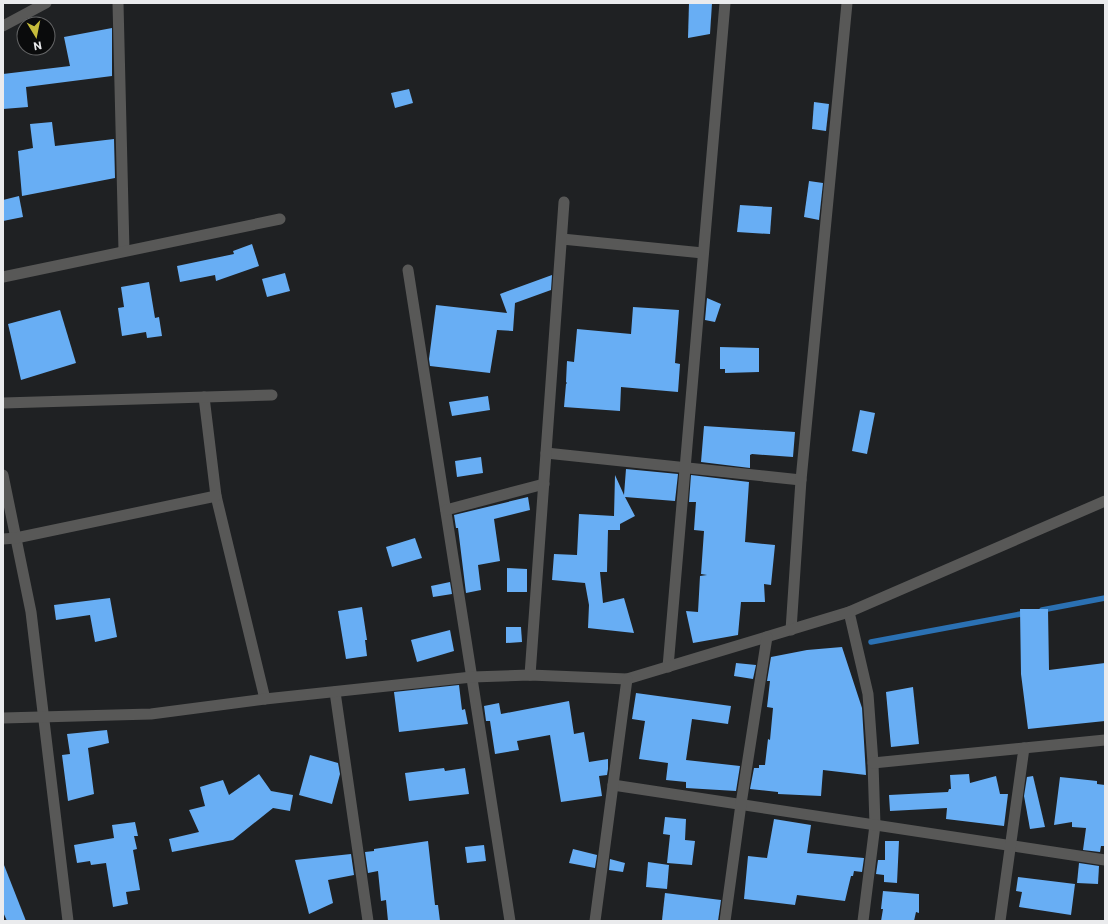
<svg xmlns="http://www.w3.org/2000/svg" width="1108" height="924" font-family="Commissioner,sans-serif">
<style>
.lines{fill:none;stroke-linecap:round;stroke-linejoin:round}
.stream{stroke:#2b71b3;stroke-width:5.5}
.building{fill:#68aef4}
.minor{stroke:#585857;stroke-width:11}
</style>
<rect width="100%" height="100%" fill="#1f2123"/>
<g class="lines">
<g class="stream">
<path d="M 1042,610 L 1105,598"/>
<path d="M 871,642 L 1026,613"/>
</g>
</g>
<g class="building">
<path d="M 689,3 L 712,3 L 710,34 L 688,38 Z"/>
<path d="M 112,28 L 112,76 L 26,87 L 28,107 L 3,109 L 3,74 L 70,66 L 64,37 Z"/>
<path d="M 409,89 L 413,103 L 395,108 L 391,93 Z"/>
<path d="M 814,102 L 829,104 L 826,131 L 812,129 Z"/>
<path d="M 52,122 L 55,146 L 114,139 L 115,178 L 22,196 L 18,151 L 33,148 L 30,124 Z"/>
<path d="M 809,181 L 823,183 L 819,220 L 804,217 Z"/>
<path d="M 19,196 L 23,217 L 3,221 L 3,200 Z"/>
<path d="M 740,205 L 772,207 L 770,234 L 737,232 Z"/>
<path d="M 252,244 L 259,266 L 216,281 L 215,275 L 180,282 L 177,266 L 234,254 L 233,251 Z"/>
<path d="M 285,273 L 290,291 L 267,297 L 262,279 Z"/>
<path d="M 552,275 L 551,290 L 515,303 L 513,331 L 497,330 L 490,373 L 430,366 L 429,359 L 436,305 L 507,313 L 500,294 Z"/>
<path d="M 149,282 L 155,318 L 159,317 L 162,336 L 147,338 L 146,332 L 122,336 L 118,308 L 124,307 L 121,287 Z"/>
<path d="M 707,298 L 721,304 L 715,322 L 705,320 Z"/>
<path d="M 633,307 L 679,310 L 675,363 L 680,364 L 678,392 L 621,387 L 620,411 L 564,407 L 566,384 L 567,383 L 566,382 L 567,361 L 574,362 L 577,329 L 631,334 Z"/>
<path d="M 60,310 L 76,363 L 21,380 L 8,324 Z"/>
<path d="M 720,347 L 759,348 L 759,372 L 725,373 L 725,369 L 720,369 Z"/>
<path d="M 488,396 L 490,410 L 452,416 L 449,402 Z"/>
<path d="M 860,410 L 875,413 L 867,454 L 852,451 Z"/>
<path d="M 704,426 L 795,432 L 793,457 L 752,454 L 750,455 L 750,468 L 701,462 Z"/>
<path d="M 481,457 L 483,473 L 457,477 L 455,461 Z"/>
<path d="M 626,469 L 678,474 L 675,501 L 625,497 L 635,516 L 620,524 L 620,530 L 608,530 L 607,572 L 600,572 L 603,603 L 624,598 L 634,633 L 588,628 L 589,605 L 585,583 L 552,580 L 554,554 L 577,555 L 579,514 L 614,516 L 615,475 L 624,495 Z"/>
<path d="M 691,475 L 749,482 L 745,542 L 775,545 L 771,585 L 764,584 L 765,602 L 741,602 L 738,635 L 693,643 L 686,611 L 698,612 L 700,576 L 707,575 L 701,574 L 704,531 L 694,530 L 696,502 L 689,502 Z"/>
<path d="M 528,497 L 530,510 L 494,519 L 500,561 L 478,565 L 481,590 L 466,593 L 458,528 L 456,528 L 454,515 Z"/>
<path d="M 415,538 L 422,558 L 392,567 L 386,547 Z"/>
<path d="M 507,568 L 527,569 L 527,592 L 507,592 Z"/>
<path d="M 450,582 L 452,594 L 433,597 L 431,586 Z"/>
<path d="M 110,598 L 117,637 L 95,642 L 90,615 L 56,620 L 54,605 Z"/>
<path d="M 362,607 L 367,640 L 365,640 L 367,656 L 346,659 L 338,611 Z"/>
<path d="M 1020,609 L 1048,609 L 1049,670 L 1105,663 L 1105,721 L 1028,729 L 1021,674 Z"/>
<path d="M 506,627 L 521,627 L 522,642 L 506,643 Z"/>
<path d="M 450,630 L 454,651 L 417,662 L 411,640 Z"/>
<path d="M 842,647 L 862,708 L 866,775 L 823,770 L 821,796 L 778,794 L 778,792 L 750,789 L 754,768 L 759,768 L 759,765 L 765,765 L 768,739 L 770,740 L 773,708 L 767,707 L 770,681 L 767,681 L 771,657 L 807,650 Z"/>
<path d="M 736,663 L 756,665 L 753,679 L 734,676 Z"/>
<path d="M 459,685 L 462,710 L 465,709 L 468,724 L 399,732 L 394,692 Z"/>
<path d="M 913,687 L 919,744 L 891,747 L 886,692 Z"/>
<path d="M 636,693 L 731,706 L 728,724 L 692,719 L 686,760 L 740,766 L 736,791 L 686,788 L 686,782 L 666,780 L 668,763 L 639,759 L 645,721 L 632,719 Z"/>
<path d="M 569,701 L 574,734 L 584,732 L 589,762 L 608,759 L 608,769 L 607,775 L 599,776 L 602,796 L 561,802 L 550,735 L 517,741 L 519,750 L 495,754 L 490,721 L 486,721 L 484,706 L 499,703 L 501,714 Z"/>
<path d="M 107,730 L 109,743 L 88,748 L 94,794 L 68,801 L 62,755 L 70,754 L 67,734 Z"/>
<path d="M 310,755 L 338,763 L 340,774 L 332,804 L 299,795 Z"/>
<path d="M 444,768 L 445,771 L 465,768 L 469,794 L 409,801 L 405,773 Z"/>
<path d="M 259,774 L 271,791 L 293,795 L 290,811 L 273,808 L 233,840 L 172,852 L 169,839 L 199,832 L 189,810 L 205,806 L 200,787 L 223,780 L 229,795 Z"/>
<path d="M 969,774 L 970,783 L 996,776 L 1000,794 L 1008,794 L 1004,826 L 946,819 L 947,808 L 890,811 L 889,795 L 948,792 L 949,789 L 951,789 L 950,775 Z"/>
<path d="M 1033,776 L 1045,827 L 1030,829 L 1024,796 L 1027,777 Z"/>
<path d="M 1060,777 L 1097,781 L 1097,784 L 1105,785 L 1105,846 L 1101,846 L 1100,852 L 1083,850 L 1086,828 L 1072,827 L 1072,822 L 1054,825 Z"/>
<path d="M 665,817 L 686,819 L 685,840 L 695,841 L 692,865 L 667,863 L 670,835 L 663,834 Z"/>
<path d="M 774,819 L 811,825 L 807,853 L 864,858 L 862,872 L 854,871 L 853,876 L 851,876 L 845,901 L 797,895 L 795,905 L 744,899 L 748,856 L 767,858 Z"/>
<path d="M 135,822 L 138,836 L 134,836 L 137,849 L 133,850 L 140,890 L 126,892 L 128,904 L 113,907 L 106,863 L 91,865 L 90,861 L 77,863 L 74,845 L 114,838 L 112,825 Z"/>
<path d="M 428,841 L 435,905 L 438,905 L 440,921 L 388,921 L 386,900 L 381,901 L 378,871 L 368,873 L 365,852 L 374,851 L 374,849 Z"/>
<path d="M 885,841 L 899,841 L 897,883 L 884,882 L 884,875 L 876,874 L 878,860 L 885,860 Z"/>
<path d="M 484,845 L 486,861 L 467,863 L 465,847 Z"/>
<path d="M 573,849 L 597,855 L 595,868 L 569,863 Z"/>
<path d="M 351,854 L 354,875 L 328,880 L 333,903 L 309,914 L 295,860 Z"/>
<path d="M 610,859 L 625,863 L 623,872 L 609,870 Z"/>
<path d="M 648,862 L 669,865 L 667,889 L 646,887 Z"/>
<path d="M 1079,863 L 1099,866 L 1098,884 L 1077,883 Z"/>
<path d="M 3,865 L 4,865 L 26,921 L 7,921 L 3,912 Z"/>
<path d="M 1018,877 L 1075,884 L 1071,915 L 1019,907 L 1022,892 L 1016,891 Z"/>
<path d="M 883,891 L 919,894 L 919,913 L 916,912 L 914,921 L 881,921 L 883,909 L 881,909 Z"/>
<path d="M 665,893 L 721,900 L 718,921 L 662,920 Z"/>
</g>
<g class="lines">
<g class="minor">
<path d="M 118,3 L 124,251"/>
<path d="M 3,26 L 46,3"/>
<path d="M 562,239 L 703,253"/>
<path d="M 408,270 L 510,921"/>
<path d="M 3,277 L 280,219"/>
<path d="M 204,397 L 216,496 L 265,699"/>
<path d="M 3,403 L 272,395"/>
<path d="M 546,453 L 801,480"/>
<path d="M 3,475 L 31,612 L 68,921"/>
<path d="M 446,510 L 544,484"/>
<path d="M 3,539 L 16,538 L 216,496"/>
<path d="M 849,612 L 868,694 L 873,763 L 875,825 L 863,921"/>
<path d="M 791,630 L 801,480 L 847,3"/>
<path d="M 668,667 L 725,3"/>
<path d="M 530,675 L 564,202"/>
<path d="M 335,692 L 368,921"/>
<path d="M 3,718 L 151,714 L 265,699 L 472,677 L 530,675 L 627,679 L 849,612 L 1105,501"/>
<path d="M 873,763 L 1105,740"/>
<path d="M 613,785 L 1105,860"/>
<path d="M 595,921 L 627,679"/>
<path d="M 725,921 L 741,804 L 767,637"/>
<path d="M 1000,921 L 1024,748"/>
</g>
</g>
<rect width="1108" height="924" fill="none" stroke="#eaebed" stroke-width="8"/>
<g transform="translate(36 36) rotate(170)"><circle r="19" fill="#0a0b0c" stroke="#646566"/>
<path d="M0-3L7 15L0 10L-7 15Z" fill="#c6bc3c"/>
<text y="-6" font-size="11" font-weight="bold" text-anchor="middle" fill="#eaebed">N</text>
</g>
</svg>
